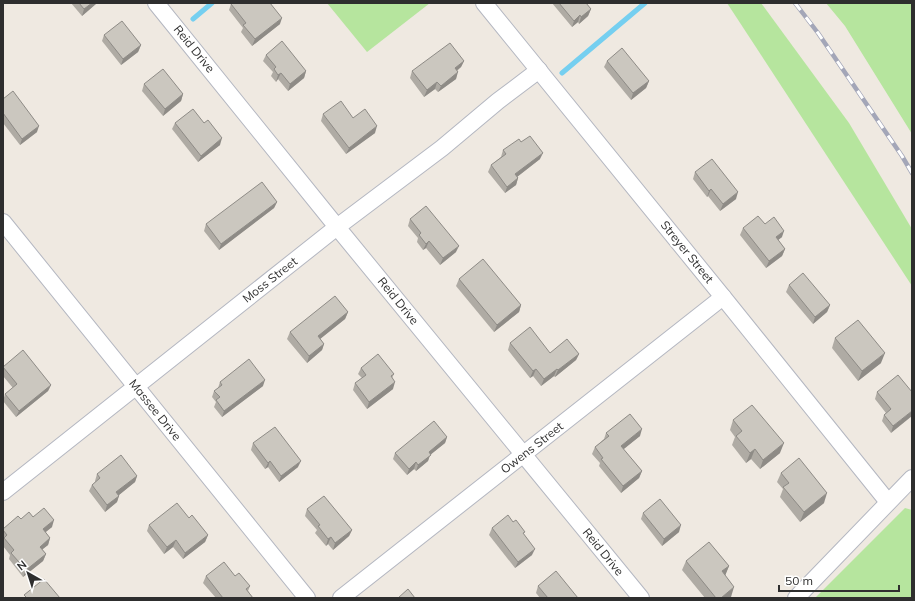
<svg xmlns="http://www.w3.org/2000/svg" width="915" height="601" font-family="Mulish,sans-serif">
<style>
.green{fill:#b6e59e}
.lines{fill:none;stroke-linecap:round;stroke-linejoin:round}
.stream{stroke:#75cff0;stroke-width:5}
.minor-casing{stroke:#b4b7c1;stroke-width:18}
.minor{stroke:#fff;stroke-width:16}
.rail-casing{stroke:#a3a6b8;stroke-width:4.5}
.rail{stroke:#fff;stroke-width:3;stroke-dasharray:9;stroke-linecap:butt}
.wall{fill:#afaba4}
.shaded-wall{fill:#8e8b86}
.building{fill:#cbc7bf;stroke:#8e8b86}
.labels{text-anchor:middle;stroke-width:4;stroke-linejoin:round;paint-order:stroke}
.street-label{font-size:12px;fill:#2e2e2e;stroke:#fff}
</style>
<rect width="100%" height="100%" fill="#efe9e1"/>
<g class="green">
<path d="M 327,3 L 430,3 L 367,52 Z"/>
<path d="M 727,3 L 761,3 L 849,123 L 912,229 L 912,286 Z"/>
<path d="M 826,3 L 912,3 L 912,134 L 845,26 Z"/>
<path d="M 905,508 L 912,510 L 912,598 L 815,598 Z"/>
</g>
<g class="lines">
<g class="stream">
<path d="M 193,19 L 212,3"/>
<path d="M 562,73 L 645,3"/>
</g>
<g class="minor-casing">
<g id="minor">
<path d="M 156,3 L 337,227 L 641,598"/>
<path d="M 484,3 L 723,297 L 888,502"/>
<path d="M 3,222 L 307,598"/>
<path d="M 3,492 L 337,227 L 442,148 L 498,101 L 539,70"/>
<path d="M 341,598 L 723,297"/>
<path d="M 796,598 L 912,478"/>
</g>
</g>
<use href="#minor" class="minor"/>
<g class="rail-casing">
<path id="rail" d="M 795,3 L 818,33 L 902,156 L 912,173"/>
</g>
<use href="#rail" class="rail"/>
</g>
<g class="wall">
<path d="M 71,3 L 97,3 L 82,16 Z"/>
<path d="M 552,3 L 584,3 L 591,9 L 588,16 L 579,24 L 578,22 L 572,27 Z"/>
<path d="M 231,4 L 280,24 L 252,46 L 241,32 L 243,28 L 229,10 Z"/>
<path d="M 104,35 L 141,45 L 138,52 L 121,65 L 102,41 Z"/>
<path d="M 266,55 L 306,71 L 304,78 L 288,91 L 278,79 L 276,82 L 271,76 L 273,72 L 263,61 Z"/>
<path d="M 464,61 L 461,67 L 457,71 L 456,79 L 438,92 L 435,89 L 424,97 L 410,78 L 412,71 Z"/>
<path d="M 607,61 L 649,81 L 646,88 L 631,100 L 604,67 Z"/>
<path d="M 144,84 L 183,94 L 181,101 L 163,116 L 142,91 Z"/>
<path d="M 3,99 L 37,132 L 20,145 L 3,123 Z"/>
<path d="M 323,114 L 353,118 L 375,133 L 346,154 L 321,121 Z"/>
<path d="M 175,123 L 204,123 L 220,145 L 198,162 L 172,129 Z"/>
<path d="M 521,142 L 540,159 L 517,177 L 518,178 L 516,185 L 505,193 L 488,172 L 491,165 L 501,157 L 503,150 Z"/>
<path d="M 695,172 L 736,199 L 720,211 L 708,196 L 707,197 L 693,179 Z"/>
<path d="M 277,202 L 274,208 L 219,250 L 204,231 L 206,224 Z"/>
<path d="M 410,219 L 456,252 L 440,265 L 426,248 L 423,250 L 417,242 L 418,238 L 408,226 Z"/>
<path d="M 765,224 L 782,237 L 778,240 L 785,249 L 782,256 L 766,268 L 740,235 L 743,228 Z"/>
<path d="M 459,279 L 521,305 L 519,312 L 494,332 L 456,286 Z"/>
<path d="M 789,285 L 830,305 L 827,312 L 813,324 L 786,292 Z"/>
<path d="M 348,312 L 345,319 L 320,339 L 324,344 L 322,350 L 307,363 L 287,339 L 290,332 Z"/>
<path d="M 835,338 L 881,363 L 858,381 L 832,348 Z"/>
<path d="M 510,343 L 550,353 L 579,354 L 576,360 L 555,377 L 554,376 L 541,386 L 533,376 L 530,378 L 508,350 Z"/>
<path d="M 3,367 L 51,385 L 48,391 L 16,417 L 3,401 L 5,394 L 13,388 L 3,376 Z"/>
<path d="M 361,368 L 394,374 L 392,378 L 393,389 L 367,409 L 353,390 L 355,383 L 362,378 L 358,374 Z"/>
<path d="M 220,382 L 263,386 L 222,417 L 214,407 L 216,402 L 212,397 L 214,391 L 218,388 Z"/>
<path d="M 877,392 L 912,392 L 891,433 L 882,421 L 884,415 L 886,413 L 875,399 Z"/>
<path d="M 733,420 L 780,453 L 760,469 L 751,459 L 746,463 L 732,445 L 735,437 L 730,430 Z"/>
<path d="M 606,433 L 640,436 L 623,449 L 642,471 L 639,478 L 621,493 L 599,466 L 600,463 L 592,454 L 595,447 L 604,439 Z"/>
<path d="M 447,437 L 445,443 L 430,455 L 428,461 L 416,471 L 414,469 L 407,475 L 393,459 L 395,453 Z"/>
<path d="M 253,443 L 298,467 L 279,482 L 268,467 L 265,469 L 251,450 Z"/>
<path d="M 781,473 L 824,503 L 800,522 L 780,497 L 783,489 L 777,482 Z"/>
<path d="M 97,474 L 137,476 L 135,482 L 119,495 L 117,502 L 105,512 L 89,491 L 92,485 L 95,482 L 95,481 Z"/>
<path d="M 307,509 L 352,530 L 349,536 L 333,550 L 328,544 L 326,546 L 315,533 L 317,530 L 305,516 Z"/>
<path d="M 643,513 L 679,532 L 662,546 L 641,519 Z"/>
<path d="M 33,517 L 52,527 L 45,532 L 50,538 L 48,545 L 42,549 L 46,554 L 43,561 L 23,577 L 9,559 L 10,555 L 3,546 L 3,529 L 21,519 Z"/>
<path d="M 149,525 L 208,535 L 205,542 L 183,559 L 173,547 L 164,554 L 147,531 Z"/>
<path d="M 492,528 L 524,535 L 532,555 L 515,568 L 489,535 Z"/>
<path d="M 686,561 L 729,566 L 725,575 L 731,597 L 729,598 L 705,598 L 682,570 Z"/>
<path d="M 206,576 L 235,576 L 250,586 L 248,591 L 253,598 L 216,598 L 203,583 Z"/>
<path d="M 538,586 L 578,598 L 540,598 L 536,593 Z"/>
</g>
<g class="shaded-wall">
<path d="M 92,3 L 97,3 L 82,16 L 84,9 Z"/>
<path d="M 591,9 L 588,16 L 579,24 L 581,17 Z"/>
<path d="M 580,15 L 578,22 L 572,27 L 574,21 Z"/>
<path d="M 282,18 L 280,24 L 252,46 L 255,39 Z"/>
<path d="M 141,45 L 138,52 L 121,65 L 123,59 Z"/>
<path d="M 464,61 L 461,67 L 452,74 L 455,68 Z"/>
<path d="M 306,71 L 304,78 L 288,91 L 290,84 Z"/>
<path d="M 458,72 L 456,79 L 438,92 L 441,86 Z"/>
<path d="M 281,73 L 278,79 L 276,82 L 278,75 Z"/>
<path d="M 649,81 L 646,88 L 631,100 L 633,93 Z"/>
<path d="M 437,82 L 435,89 L 424,97 L 427,90 Z"/>
<path d="M 183,94 L 181,101 L 163,116 L 165,109 Z"/>
<path d="M 39,126 L 37,132 L 20,145 L 22,139 Z"/>
<path d="M 377,126 L 375,133 L 346,154 L 349,148 Z"/>
<path d="M 222,138 L 220,145 L 198,162 L 201,156 Z"/>
<path d="M 543,153 L 540,159 L 513,180 L 515,174 Z"/>
<path d="M 518,178 L 516,185 L 505,193 L 507,187 Z"/>
<path d="M 711,189 L 708,196 L 707,197 L 709,191 Z"/>
<path d="M 738,192 L 736,199 L 720,211 L 723,204 Z"/>
<path d="M 277,202 L 274,208 L 219,250 L 221,244 Z"/>
<path d="M 784,231 L 782,237 L 773,244 L 776,237 Z"/>
<path d="M 429,241 L 426,248 L 423,250 L 426,244 Z"/>
<path d="M 459,246 L 456,252 L 440,265 L 443,258 Z"/>
<path d="M 785,249 L 782,256 L 766,268 L 769,261 Z"/>
<path d="M 521,305 L 519,312 L 494,332 L 497,325 Z"/>
<path d="M 830,305 L 827,312 L 813,324 L 815,317 Z"/>
<path d="M 348,312 L 345,319 L 315,343 L 318,336 Z"/>
<path d="M 324,344 L 322,350 L 307,363 L 309,356 Z"/>
<path d="M 885,353 L 881,363 L 858,381 L 862,371 Z"/>
<path d="M 579,354 L 576,360 L 555,377 L 558,370 Z"/>
<path d="M 536,369 L 533,376 L 530,378 L 533,371 Z"/>
<path d="M 557,369 L 554,376 L 541,386 L 544,379 Z"/>
<path d="M 265,380 L 263,386 L 222,417 L 224,411 Z"/>
<path d="M 395,382 L 393,389 L 367,409 L 369,402 Z"/>
<path d="M 51,385 L 48,391 L 16,417 L 19,411 Z"/>
<path d="M 912,411 L 912,416 L 891,433 L 893,426 Z"/>
<path d="M 642,429 L 640,436 L 619,453 L 621,446 Z"/>
<path d="M 447,437 L 445,443 L 430,455 L 428,461 L 416,471 L 418,465 L 429,452 Z"/>
<path d="M 784,443 L 780,453 L 760,469 L 763,460 Z"/>
<path d="M 755,449 L 751,459 L 746,463 L 750,453 Z"/>
<path d="M 270,461 L 268,467 L 265,469 L 268,463 Z"/>
<path d="M 301,461 L 298,467 L 279,482 L 281,476 Z"/>
<path d="M 416,462 L 414,469 L 407,475 L 409,469 Z"/>
<path d="M 642,471 L 639,478 L 621,493 L 623,486 Z"/>
<path d="M 137,476 L 135,482 L 114,499 L 116,492 Z"/>
<path d="M 827,493 L 824,503 L 800,522 L 804,512 Z"/>
<path d="M 119,496 L 117,502 L 105,512 L 107,505 Z"/>
<path d="M 54,520 L 52,527 L 41,536 L 43,529 Z"/>
<path d="M 681,525 L 679,532 L 662,546 L 664,539 Z"/>
<path d="M 352,530 L 349,536 L 333,550 L 335,543 Z"/>
<path d="M 208,535 L 205,542 L 183,559 L 185,553 Z"/>
<path d="M 331,537 L 328,544 L 326,546 L 328,539 Z"/>
<path d="M 50,538 L 48,545 L 38,553 L 40,547 Z"/>
<path d="M 176,540 L 173,547 L 164,554 L 167,547 Z"/>
<path d="M 535,549 L 532,555 L 515,568 L 518,562 Z"/>
<path d="M 46,554 L 43,561 L 23,577 L 26,570 Z"/>
<path d="M 729,566 L 725,576 L 722,571 Z"/>
<path d="M 734,587 L 731,597 L 729,598 L 721,598 Z"/>
</g>
<g class="building">
<path d="M 79,3 L 92,3 L 84,9 Z"/>
<path d="M 232,3 L 270,3 L 282,18 L 255,39 L 243,25 L 246,23 L 231,4 Z"/>
<path d="M 559,3 L 584,3 L 585,4 L 586,3 L 591,9 L 581,17 L 580,15 L 574,21 Z"/>
<path d="M 122,21 L 141,45 L 123,59 L 104,35 Z"/>
<path d="M 282,41 L 306,71 L 290,84 L 281,73 L 278,75 L 274,69 L 276,67 L 266,55 Z"/>
<path d="M 450,43 L 464,61 L 455,68 L 458,72 L 441,86 L 437,82 L 427,90 L 412,71 Z"/>
<path d="M 622,48 L 649,81 L 633,93 L 607,61 Z"/>
<path d="M 163,69 L 183,94 L 165,109 L 144,84 Z"/>
<path d="M 13,91 L 39,126 L 22,139 L 3,113 L 3,99 Z"/>
<path d="M 341,101 L 353,118 L 365,109 L 377,126 L 349,148 L 323,114 Z"/>
<path d="M 193,109 L 204,123 L 208,120 L 222,138 L 201,156 L 175,123 Z"/>
<path d="M 530,136 L 543,153 L 515,174 L 518,178 L 507,187 L 491,165 L 506,154 L 503,150 L 519,139 L 521,142 Z"/>
<path d="M 712,159 L 738,192 L 723,204 L 711,189 L 709,191 L 695,172 Z"/>
<path d="M 262,182 L 277,202 L 221,244 L 206,224 Z"/>
<path d="M 426,206 L 459,246 L 443,258 L 429,241 L 426,244 L 419,235 L 421,233 L 410,219 Z"/>
<path d="M 758,216 L 765,224 L 774,217 L 784,231 L 776,237 L 785,249 L 769,261 L 743,228 Z"/>
<path d="M 483,259 L 521,305 L 497,325 L 459,279 Z"/>
<path d="M 803,273 L 830,305 L 815,317 L 789,285 Z"/>
<path d="M 335,296 L 348,312 L 318,336 L 324,344 L 309,356 L 290,332 Z"/>
<path d="M 858,320 L 885,353 L 862,371 L 835,338 Z"/>
<path d="M 530,327 L 550,353 L 567,339 L 579,354 L 558,370 L 557,369 L 544,379 L 536,369 L 533,371 L 510,343 Z"/>
<path d="M 23,350 L 51,385 L 19,411 L 5,394 L 17,384 L 3,367 Z"/>
<path d="M 378,354 L 394,374 L 391,376 L 395,382 L 369,402 L 355,383 L 366,375 L 361,368 Z"/>
<path d="M 249,359 L 265,380 L 224,411 L 216,400 L 220,397 L 214,391 L 222,385 L 220,382 Z"/>
<path d="M 898,375 L 912,392 L 912,411 L 893,426 L 884,415 L 891,409 L 877,392 Z"/>
<path d="M 752,405 L 784,443 L 763,460 L 755,449 L 750,453 L 736,436 L 742,431 L 733,420 Z"/>
<path d="M 630,414 L 642,429 L 621,446 L 642,471 L 623,486 L 601,459 L 603,458 L 595,447 L 609,436 L 606,433 Z"/>
<path d="M 434,421 L 447,437 L 429,452 L 431,455 L 418,465 L 416,462 L 409,469 L 395,453 Z"/>
<path d="M 275,427 L 301,461 L 281,476 L 270,461 L 268,463 L 253,443 Z"/>
<path d="M 121,455 L 137,476 L 116,492 L 119,496 L 107,505 L 92,485 L 100,478 L 97,474 Z"/>
<path d="M 799,458 L 827,493 L 804,512 L 783,487 L 789,483 L 781,473 Z"/>
<path d="M 324,496 L 352,530 L 335,543 L 331,537 L 328,539 L 318,526 L 320,525 L 307,509 Z"/>
<path d="M 660,499 L 681,525 L 664,539 L 643,513 Z"/>
<path d="M 177,503 L 189,518 L 192,515 L 208,535 L 185,553 L 176,540 L 167,547 L 149,525 Z"/>
<path d="M 44,508 L 54,520 L 43,529 L 50,538 L 40,547 L 46,554 L 26,570 L 11,553 L 14,550 L 4,538 L 7,535 L 3,530 L 3,529 L 18,516 L 21,519 L 29,512 L 33,517 Z"/>
<path d="M 508,515 L 513,522 L 516,520 L 525,532 L 523,533 L 535,549 L 518,562 L 492,528 Z"/>
<path d="M 709,542 L 729,566 L 722,571 L 734,587 L 721,598 L 716,598 L 686,561 Z"/>
<path d="M 224,562 L 235,576 L 239,573 L 250,586 L 246,589 L 253,598 L 223,598 L 206,576 Z"/>
<path d="M 556,571 L 578,598 L 548,598 L 538,586 Z"/>
<path d="M 44,579 L 60,598 L 27,598 L 24,595 Z"/>
<path d="M 408,589 L 415,598 L 398,598 Z"/>
</g>
<g class="labels">
<g class="street-label">
<text transform="translate(194 49) rotate(51)" y="4">Reid Drive</text>
<text transform="translate(687 252) rotate(51)" y="4">Streyer Street</text>
<text transform="translate(270 280) rotate(-38)" y="4">Moss Street</text>
<text transform="translate(398 301) rotate(51)" y="4">Reid Drive</text>
<text transform="translate(155 410) rotate(51)" y="4">Massee Drive</text>
<text transform="translate(532 448) rotate(-38)" y="4">Owens Street</text>
<text transform="translate(603 552) rotate(51)" y="4">Reid Drive</text>
</g>
</g>
<rect width="915" height="601" fill="none" stroke="#2e2e2e" stroke-width="8"/>
<g transform="translate(28 573) rotate(321)" stroke="#ffffff" stroke-width="3" paint-order="stroke">
<path d="M0-3L7 15L0 10L-7 15Z" fill="#2e2e2e"/>
<text y="-6" font-size="11" font-weight="bold" text-anchor="middle" fill="#2e2e2e">N</text>
</g>
<path d="M779 585v6h120v-6" fill="none" stroke="#2e2e2e" stroke-width="2"/>
<text x="785" y="585" font-size="12" fill="#2e2e2e" stroke="#ffffff" stroke-width="3" paint-order="stroke">50 m</text>
</svg>
